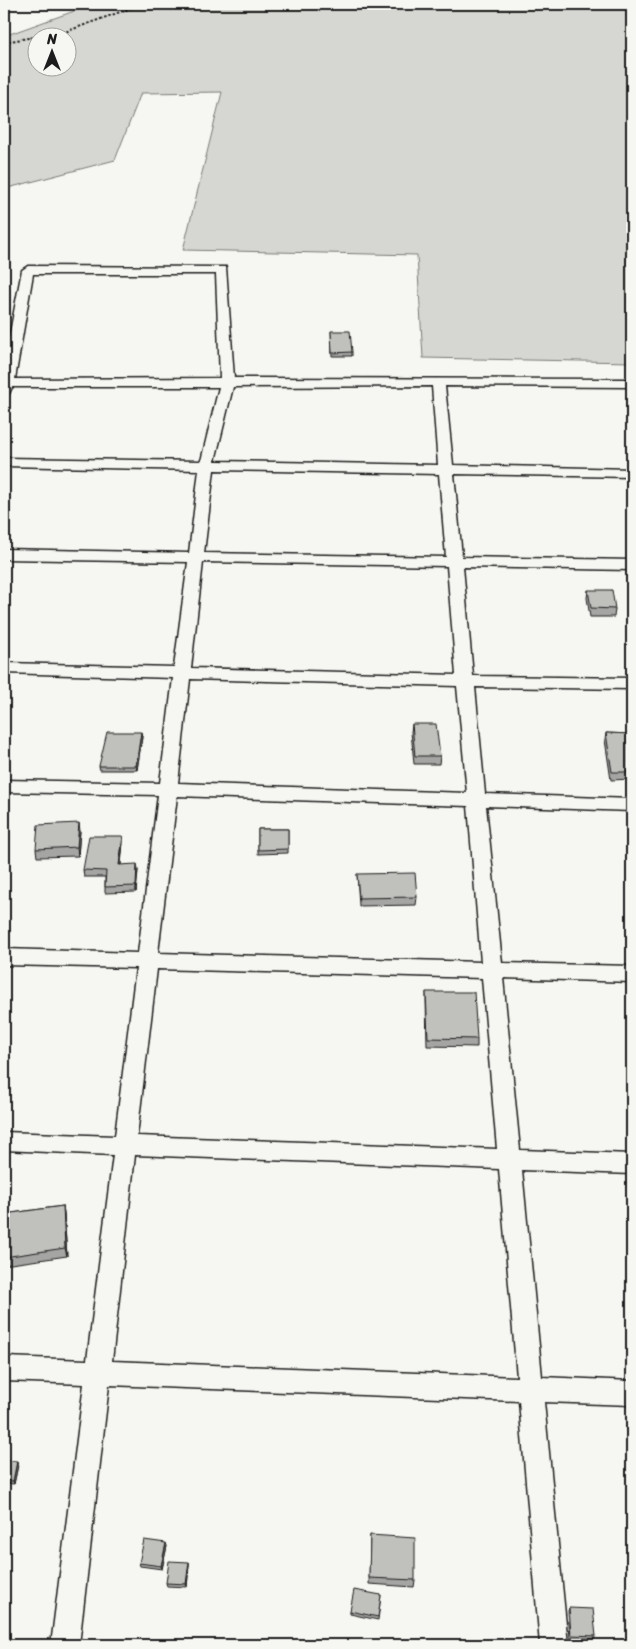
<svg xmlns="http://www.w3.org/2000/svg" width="636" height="1649" font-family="Sriracha,sans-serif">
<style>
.green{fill:#d6d6d2;stroke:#797977;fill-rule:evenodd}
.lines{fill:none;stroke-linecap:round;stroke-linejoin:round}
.minor-casing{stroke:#1c1c1c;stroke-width:3}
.path{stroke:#1c1c1c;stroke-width:2;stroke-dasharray:2.5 2;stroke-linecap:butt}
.minor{fill:#f6f6f2;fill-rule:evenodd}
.wall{fill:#a5a5a3;stroke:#1c1c1c}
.shaded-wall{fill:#868684;stroke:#1c1c1c}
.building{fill:#c0c0bd;stroke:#1c1c1c}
</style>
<rect width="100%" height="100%" fill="#f6f6f2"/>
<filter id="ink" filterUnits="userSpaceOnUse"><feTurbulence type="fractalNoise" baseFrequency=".02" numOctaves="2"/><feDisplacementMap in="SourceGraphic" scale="10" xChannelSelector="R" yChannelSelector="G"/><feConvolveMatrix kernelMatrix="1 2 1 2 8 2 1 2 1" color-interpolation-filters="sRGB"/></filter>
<g filter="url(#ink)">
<path class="green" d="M 94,4 L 632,4 L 632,362 L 423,358 L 417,255 L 183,250 L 222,92 L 141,93 L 115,160 L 4,189 L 4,36 ZM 38,38 L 68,38 L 68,68 L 38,68 Z"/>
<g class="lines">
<g class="minor-casing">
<path id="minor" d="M 28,266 L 226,267 L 234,378 L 632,379 L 632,387 L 445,386 L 453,465 L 632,469 L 632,477 L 454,474 L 462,557 L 632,560 L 632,570 L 463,567 L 473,676 L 632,678 L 632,689 L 475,687 L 485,794 L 632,799 L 632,811 L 486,806 L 502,963 L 632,966 L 632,982 L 503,978 L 520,1150 L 632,1154 L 632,1174 L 522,1170 L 542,1377 L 632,1381 L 632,1405 L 544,1402 L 568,1645 L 540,1645 L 519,1401 L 109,1385 L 79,1645 L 51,1645 L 84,1384 L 4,1381 L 4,1357 L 87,1360 L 113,1155 L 4,1150 L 4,1132 L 115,1136 L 136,968 L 4,965 L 4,949 L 138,953 L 158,795 L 4,792 L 4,780 L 160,783 L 173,678 L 4,673 L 4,663 L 174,667 L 188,562 L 4,559 L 4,549 L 189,553 L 199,470 L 4,466 L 4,458 L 201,461 L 219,387 L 12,387 L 9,394 L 4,395 L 4,364 L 22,270 ZM 33,274 L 216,274 L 220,378 L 15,379 ZM 432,386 L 438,465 L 215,461 L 233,387 ZM 214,470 L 439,474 L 446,557 L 204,553 ZM 203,562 L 447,566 L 456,675 L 191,668 ZM 190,679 L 457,686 L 467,793 L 178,783 ZM 177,796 L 468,806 L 481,962 L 158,953 ZM 157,969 L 482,978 L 497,1149 L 137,1136 ZM 135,1155 L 499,1169 L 517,1377 L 112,1361 Z"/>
</g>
<path class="path" d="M 4,42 L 65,32 L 142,4"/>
<use href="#minor" class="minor"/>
</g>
<g class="wall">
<path d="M 331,331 L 352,352 L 352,356 L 332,356 Z"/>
<path d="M 588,590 L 615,609 L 614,617 L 590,617 L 587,598 Z"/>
<path d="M 412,724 L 440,756 L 439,764 L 414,764 L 411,732 Z"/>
<path d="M 141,732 L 142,737 L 137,770 L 100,770 L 99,766 Z"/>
<path d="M 606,733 L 632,734 L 632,779 L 611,780 L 605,740 Z"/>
<path d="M 258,829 L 288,829 L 288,853 L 258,854 Z"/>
<path d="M 80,831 L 78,856 L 37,857 L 36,849 Z"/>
<path d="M 123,836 L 123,842 L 121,865 L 138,870 L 136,892 L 105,893 L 105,877 L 84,877 L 83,870 Z"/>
<path d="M 357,874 L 417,897 L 416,905 L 359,906 Z"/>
<path d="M 426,992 L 477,1039 L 477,1047 L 427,1046 L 426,1000 Z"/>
<path d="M 63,1206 L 64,1213 L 67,1256 L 4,1265 L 4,1214 Z"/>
<path d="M 4,1460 L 18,1465 L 14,1484 L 4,1483 Z"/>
<path d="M 370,1535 L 415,1580 L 414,1587 L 369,1584 Z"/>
<path d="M 167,1546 L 162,1569 L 140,1566 L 139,1563 Z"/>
<path d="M 189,1562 L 189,1565 L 187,1587 L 167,1586 L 166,1583 Z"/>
<path d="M 381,1595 L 378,1620 L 350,1614 L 350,1611 Z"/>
<path d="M 569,1608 L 596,1636 L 594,1639 L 570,1638 L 568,1611 Z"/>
</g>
<g class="shaded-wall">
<path d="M 141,732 L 142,737 L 137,770 L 136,766 Z"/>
<path d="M 79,823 L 80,831 L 78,856 L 77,847 Z"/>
<path d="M 123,836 L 123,842 L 120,871 L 119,865 Z"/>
<path d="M 137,864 L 138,870 L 136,892 L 136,886 Z"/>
<path d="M 63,1206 L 64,1213 L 67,1256 L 65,1248 Z"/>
<path d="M 17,1461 L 18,1465 L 14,1484 L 13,1481 Z"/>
<path d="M 166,1543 L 167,1546 L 162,1569 L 161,1566 Z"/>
<path d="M 189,1562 L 189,1565 L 187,1587 L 186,1584 Z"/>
</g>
<g class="building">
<path d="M 331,331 L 350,331 L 352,352 L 332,353 Z"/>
<path d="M 588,590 L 612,590 L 615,609 L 591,608 Z"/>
<path d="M 412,724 L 436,724 L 440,756 L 415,756 Z"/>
<path d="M 107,732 L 141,732 L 136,766 L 99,766 Z"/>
<path d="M 606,733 L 632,734 L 632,772 L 612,772 Z"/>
<path d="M 79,823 L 77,847 L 36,849 L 38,825 Z"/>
<path d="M 258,829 L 288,829 L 288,849 L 258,850 Z"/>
<path d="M 89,836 L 123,836 L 119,865 L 137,864 L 136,886 L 105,887 L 106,871 L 83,870 Z"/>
<path d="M 415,873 L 417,897 L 359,898 L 357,874 Z"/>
<path d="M 426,992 L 474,992 L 477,1039 L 428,1038 Z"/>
<path d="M 63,1206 L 65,1248 L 4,1257 L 4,1214 Z"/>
<path d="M 4,1460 L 17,1461 L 13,1481 L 4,1480 Z"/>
<path d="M 370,1535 L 415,1538 L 415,1580 L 369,1578 Z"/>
<path d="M 144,1540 L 166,1543 L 161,1566 L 139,1563 Z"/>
<path d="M 169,1561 L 189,1562 L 186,1584 L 166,1583 Z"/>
<path d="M 354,1590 L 381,1595 L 378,1617 L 350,1611 Z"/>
<path d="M 569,1608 L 593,1609 L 596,1636 L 571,1635 Z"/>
</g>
</g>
<rect width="636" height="1649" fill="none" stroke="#f6f6f2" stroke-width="20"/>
<rect x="10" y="10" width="616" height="1629" fill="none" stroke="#1c1c1c" stroke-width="2" filter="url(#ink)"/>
<g transform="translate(52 52)"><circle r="24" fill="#f6f6f2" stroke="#9f9f9c"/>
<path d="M0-4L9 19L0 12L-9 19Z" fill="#1c1c1c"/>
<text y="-8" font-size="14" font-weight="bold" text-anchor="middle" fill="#1c1c1c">N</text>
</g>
</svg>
